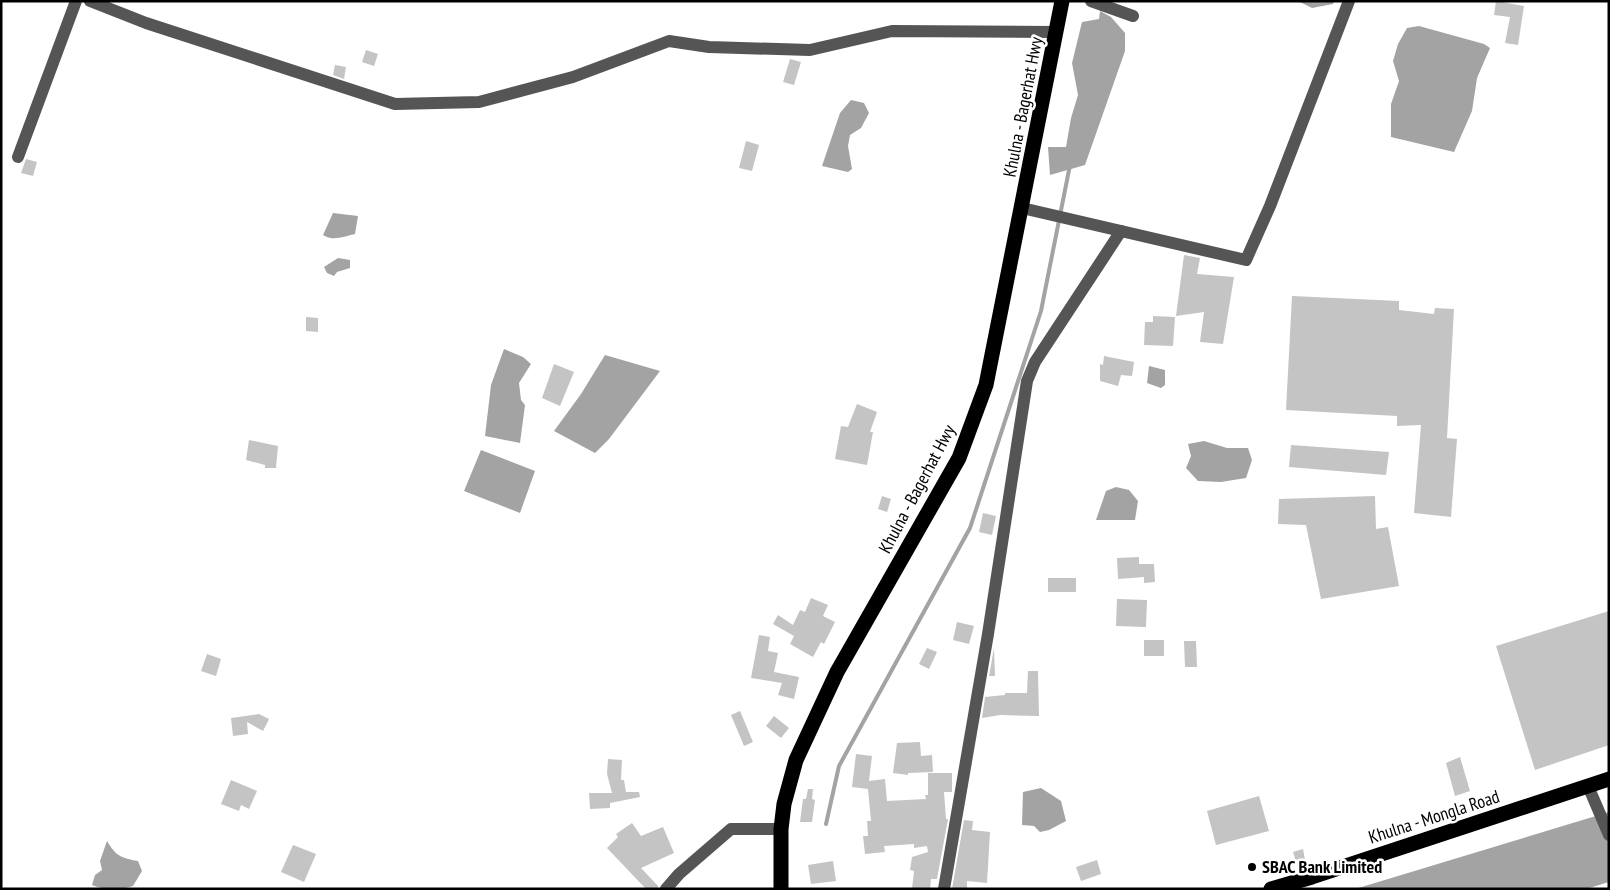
<svg xmlns="http://www.w3.org/2000/svg" width="1610" height="890" font-family="'PT Sans Narrow',sans-serif">
<style>
.water{fill:#a3a3a3}
.lines{fill:none;stroke-linecap:round;stroke-linejoin:round}
.stream{stroke:#a3a3a3;stroke-width:4}
.building{fill:#c4c4c4}
.minor{stroke:#555;stroke-width:12}
.highway{stroke:#000;stroke-width:15}
.poi-dot{fill:#000;stroke:#fff;stroke-width:2}
.labels{text-anchor:middle;stroke-width:5;stroke-linejoin:round;paint-order:stroke}
.street-label{font-size:18px;fill:#000;stroke:#fff}
.poi-label{font-size:18px;font-weight:bold;fill:#000;stroke:#fff;text-anchor:start}
</style>
<rect width="100%" height="100%" fill="#fff"/>
<g class="water">
<path d="M 1298,1 L 1334,1 L 1333,4 L 1312,8 Z"/>
<path d="M 1100,11 L 1111,17 L 1125,33 L 1125,51 L 1085,165 L 1050,175 L 1048,147 L 1066,147 L 1071,118 L 1078,95 L 1072,63 L 1082,22 L 1099,19 Z"/>
<path d="M 1419,26 L 1484,44 L 1490,48 L 1477,78 L 1472,111 L 1454,152 L 1391,137 L 1391,104 L 1399,81 L 1393,61 L 1398,44 L 1407,28 Z"/>
<path d="M 851,100 L 864,103 L 869,113 L 861,128 L 850,135 L 848,146 L 852,169 L 848,172 L 822,166 L 840,113 Z"/>
<path d="M 333,213 L 358,216 L 355,234 C 344,236 334,242 323,235 Z"/>
<path d="M 338,258 L 350,260 L 350,268 L 337,272 L 334,276 L 327,273 L 324,267 Z"/>
<path d="M 504,349 L 523,357 L 531,364 L 519,383 L 521,400 L 525,405 L 520,443 L 485,436 L 491,385 Z"/>
<path d="M 605,355 L 660,371 L 609,439 L 595,453 L 554,431 L 581,394 Z"/>
<path d="M 1149,366 L 1165,370 L 1165,385 L 1161,388 L 1147,383 Z"/>
<path d="M 1204,441 L 1227,448 L 1248,448 L 1252,460 L 1246,478 L 1221,482 L 1198,481 L 1186,468 L 1191,456 L 1188,444 Z"/>
<path d="M 481,450 L 535,471 L 520,513 L 464,491 Z"/>
<path d="M 1116,487 L 1129,490 L 1138,501 L 1135,520 L 1096,520 L 1106,491 Z"/>
<path d="M 1041,788 L 1061,801 L 1066,821 L 1049,830 L 1040,832 L 1034,826 L 1022,825 L 1023,792 Z"/>
<path d="M 1609,812 L 1609,882 L 1586,889 L 1355,889 Z"/>
<path d="M 107,841 C 116,856 121,858 138,861 L 142,871 L 133,886 C 121,890 103,890 92,885 L 95,875 L 102,870 L 100,861 Z"/>
</g>
<g class="lines">
<path class="stream" d="M 826,824 L 839,766 L 970,528 L 1041,311 L 1070,165"/>
</g>
<g class="building">
<path d="M 1496,1 L 1524,6 L 1518,45 L 1505,43 L 1510,17 L 1494,15 Z"/>
<path d="M 366,50 L 378,54 L 374,66 L 362,62 Z"/>
<path d="M 790,59 L 801,62 L 794,85 L 783,82 Z"/>
<path d="M 335,65 L 346,67 L 344,79 L 333,75 Z"/>
<path d="M 746,141 L 759,145 L 752,171 L 739,168 Z"/>
<path d="M 26,159 L 37,162 L 33,176 L 21,173 Z"/>
<path d="M 1184,255 L 1200,258 L 1197,274 L 1234,277 L 1223,344 L 1200,342 L 1204,312 L 1176,316 Z"/>
<path d="M 1292,296 L 1399,301 L 1399,310 L 1434,314 L 1435,308 L 1454,309 L 1447,438 L 1457,439 L 1451,517 L 1414,513 L 1421,425 L 1397,426 L 1397,416 L 1286,410 Z"/>
<path d="M 1153,316 L 1175,317 L 1173,346 L 1144,345 L 1145,322 L 1153,322 Z"/>
<path d="M 306,317 L 318,318 L 318,332 L 306,331 Z"/>
<path d="M 1104,356 L 1134,362 L 1132,376 L 1121,375 L 1118,386 L 1100,381 L 1100,364 L 1103,365 Z"/>
<path d="M 554,364 L 574,372 L 560,406 L 542,398 Z"/>
<path d="M 857,404 L 877,412 L 870,432 L 873,432 L 867,465 L 835,459 L 841,426 L 848,427 Z"/>
<path d="M 249,440 L 278,446 L 276,468 L 265,468 L 265,465 L 246,460 Z"/>
<path d="M 1291,445 L 1389,452 L 1386,475 L 1289,467 Z"/>
<path d="M 882,496 L 891,499 L 887,512 L 878,509 Z"/>
<path d="M 1375,496 L 1376,529 L 1388,527 L 1399,586 L 1321,599 L 1306,525 L 1278,524 L 1279,499 Z"/>
<path d="M 983,513 L 996,516 L 992,535 L 979,532 Z"/>
<path d="M 1139,557 L 1139,564 L 1154,564 L 1155,582 L 1144,583 L 1144,577 L 1118,579 L 1117,558 Z"/>
<rect x="1048" y="578" width="28" height="14"/>
<path d="M 811,598 L 828,605 L 823,616 L 835,622 L 824,644 L 821,642 L 813,657 L 790,644 L 794,636 L 773,624 L 778,615 L 793,625 L 800,610 L 805,612 Z"/>
<path d="M 1117,599 L 1147,600 L 1146,627 L 1116,626 Z"/>
<path d="M 1609,611 L 1609,745 L 1535,770 L 1496,646 Z"/>
<path d="M 957,622 L 974,626 L 969,644 L 953,640 Z"/>
<path d="M 759,635 L 770,637 L 768,651 L 778,653 L 774,672 L 799,677 L 794,699 L 778,695 L 782,683 L 751,678 Z"/>
<rect x="1144" y="640" width="20" height="16"/>
<path d="M 1184,641 L 1196,641 L 1197,667 L 1185,667 Z"/>
<path d="M 927,648 L 937,652 L 929,669 L 919,664 Z"/>
<path d="M 994,648 L 995,676 L 989,676 Z"/>
<path d="M 207,654 L 221,659 L 216,676 L 201,671 Z"/>
<path d="M 1028,671 L 1038,671 L 1039,716 L 1000,715 L 982,718 L 985,697 L 1005,695 L 1005,693 L 1027,693 Z"/>
<path d="M 740,711 L 753,742 L 744,746 L 731,715 Z"/>
<path d="M 259,714 L 269,719 L 263,731 L 247,722 L 248,734 L 233,736 L 231,718 Z"/>
<path d="M 774,716 L 789,728 L 781,738 L 766,726 Z"/>
<path d="M 920,742 L 921,756 L 932,755 L 933,772 L 908,773 L 908,775 L 893,773 L 897,743 Z"/>
<path d="M 856,754 L 872,756 L 869,781 L 885,779 L 887,801 L 926,799 L 925,795 L 928,795 L 928,773 L 952,773 L 952,792 L 944,792 L 946,819 L 948,819 L 937,879 L 931,879 L 930,889 L 912,889 L 914,871 L 910,870 L 912,857 L 928,852 L 927,846 L 914,848 L 914,844 L 884,846 L 885,852 L 865,854 L 863,836 L 868,836 L 867,821 L 871,821 L 868,789 L 852,787 Z"/>
<path d="M 1460,757 L 1470,791 L 1455,796 L 1446,763 Z"/>
<path d="M 608,759 L 622,760 L 621,780 L 624,780 L 626,792 L 639,792 L 640,797 L 610,803 L 610,808 L 590,809 L 589,793 L 612,793 L 607,774 Z"/>
<path d="M 231,780 L 257,791 L 249,809 L 241,805 L 239,811 L 221,804 Z"/>
<path d="M 808,789 L 813,789 L 812,799 L 815,800 L 812,822 L 800,822 L 803,799 L 806,799 Z"/>
<path d="M 1259,796 L 1269,831 L 1216,845 L 1207,811 Z"/>
<path d="M 964,820 L 973,821 L 972,830 L 990,832 L 987,883 L 967,881 L 967,889 L 952,889 Z"/>
<path d="M 632,823 L 641,836 L 663,827 L 674,853 L 641,868 L 658,886 L 658,889 L 646,889 L 607,848 L 618,837 L 616,834 Z"/>
<path d="M 293,845 L 316,854 L 304,882 L 281,872 Z"/>
<path d="M 1303,849 L 1305,860 L 1296,862 L 1293,852 Z"/>
<path d="M 1097,860 L 1101,874 L 1081,881 L 1076,867 Z"/>
<path d="M 833,861 L 836,881 L 811,884 L 808,865 Z"/>
</g>
<g class="lines">
<g class="minor">
<path d="M 90,1 L 146,23 L 395,104 L 479,102 L 573,77 L 669,41 L 709,47 L 810,50 L 892,31 L 1056,32"/>
<path d="M 1091,1 L 1133,16"/>
<path d="M 18,157 L 76,1"/>
<path d="M 1022,208 L 1246,260 L 1270,206 L 1349,1"/>
<path d="M 1588,786 L 1609,835"/>
<path d="M 666,889 L 679,874 L 731,829 L 781,829"/>
<path d="M 944,889 L 988,634 L 1027,381 L 1035,362 L 1121,231"/>
</g>
<g class="highway">
<path d="M 781,889 L 781,829 L 784,804 L 796,760 L 837,672 L 959,458 L 986,385 L 1062,1"/>
<path d="M 1271,889 L 1312,877 L 1609,779"/>
</g>
</g>
<circle class="poi-dot" cx="1252" cy="867" r="5"/>
<g class="labels">
<g class="street-label">
<text transform="translate(1023 107) rotate(-79)" y="6">Khulna - Bagerhat Hwy</text>
<text transform="translate(917 489) rotate(-62)" y="6">Khulna - Bagerhat Hwy</text>
<text transform="translate(1434 817) rotate(-18)" y="6">Khulna - Mongla Road</text>
</g>
<g class="poi-label">
<text x="1262" y="873">SBAC Bank Limited</text>
</g>
</g>
<rect width="1610" height="890" fill="none" stroke="#000000" stroke-width="5"/>
</svg>
